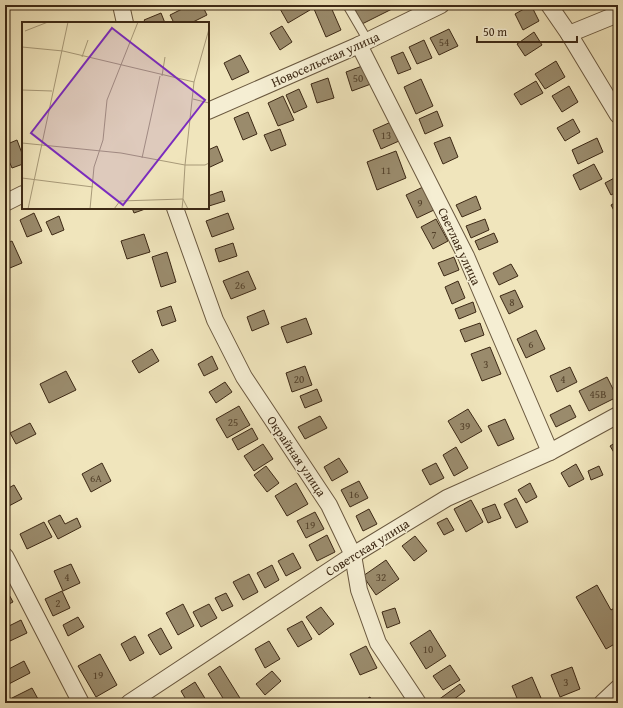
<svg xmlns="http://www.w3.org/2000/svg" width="623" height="708" font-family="'Gentium Book Plus',serif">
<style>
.building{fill:#9a8b6c;stroke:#3d2915}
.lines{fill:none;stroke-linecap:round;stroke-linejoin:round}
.lane-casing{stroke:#6a583f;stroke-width:10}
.street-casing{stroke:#6a583f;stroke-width:18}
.lane{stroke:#f5eed3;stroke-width:8}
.street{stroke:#f5eed3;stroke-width:16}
.labels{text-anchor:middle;stroke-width:3;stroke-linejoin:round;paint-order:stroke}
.number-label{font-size:11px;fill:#54422b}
.street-label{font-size:13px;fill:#3d2915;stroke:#f5eed3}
.inset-road{fill:none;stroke:#a89a79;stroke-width:1}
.view{fill:#7b2cbf;fill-opacity:0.15;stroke:#7b2cbf;stroke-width:2}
.inset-edge{fill:none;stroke:#3d2915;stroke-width:2}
</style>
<rect width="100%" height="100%" fill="#f0e5bc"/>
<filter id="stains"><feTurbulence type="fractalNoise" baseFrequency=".005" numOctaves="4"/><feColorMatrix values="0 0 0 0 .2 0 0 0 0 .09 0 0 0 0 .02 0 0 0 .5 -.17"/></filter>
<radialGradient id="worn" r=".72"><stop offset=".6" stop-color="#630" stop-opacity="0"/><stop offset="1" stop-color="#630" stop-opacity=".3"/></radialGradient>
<g class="building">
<path d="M 190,5 L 202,5 L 207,15 L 191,23 L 174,23 L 170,15 Z"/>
<path d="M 283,5 L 307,5 L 310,10 L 288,23 L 279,7 Z"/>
<path d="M 323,5 L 330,5 L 341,30 L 326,37 L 314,9 Z"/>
<path d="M 359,5 L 390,5 L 392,9 L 362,24 L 354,8 Z"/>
<path d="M 531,5 L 539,21 L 523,30 L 515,14 Z"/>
<path d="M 161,13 L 165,23 L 146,23 L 144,20 Z"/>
<path d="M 282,26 L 292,42 L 280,50 L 270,33 Z"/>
<path d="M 449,29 L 458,46 L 439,55 L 430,38 Z"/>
<path d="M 534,32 L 542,45 L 525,56 L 517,44 Z"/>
<path d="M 424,40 L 432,58 L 417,64 L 409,47 Z"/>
<path d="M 403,52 L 411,69 L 398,74 L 391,57 Z"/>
<path d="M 240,55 L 249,72 L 232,80 L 224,63 Z"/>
<path d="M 556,61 L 565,77 L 545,89 L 535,74 Z"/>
<path d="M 365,65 L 371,84 L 352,91 L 346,72 Z"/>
<path d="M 328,78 L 334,98 L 317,103 L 311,84 Z"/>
<path d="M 421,79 L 433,106 L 416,114 L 404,87 Z"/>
<path d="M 536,81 L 543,93 L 521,105 L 514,94 Z"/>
<path d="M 569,86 L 578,102 L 562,112 L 552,96 Z"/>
<path d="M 299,89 L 307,107 L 294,113 L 286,95 Z"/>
<path d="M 283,96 L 294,120 L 278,126 L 268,103 Z"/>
<path d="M 437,111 L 443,126 L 425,134 L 419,119 Z"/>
<path d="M 248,112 L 257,134 L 243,140 L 234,118 Z"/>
<path d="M 573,119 L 580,132 L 565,141 L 557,128 Z"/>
<path d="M 391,122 L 399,141 L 381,149 L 373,130 Z"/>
<path d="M 280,129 L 286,145 L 271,151 L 264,135 Z"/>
<path d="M 450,137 L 458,157 L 443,164 L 434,143 Z"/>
<path d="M 597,138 L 603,152 L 578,164 L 572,150 Z"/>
<path d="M 17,140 L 23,156 L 23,164 L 12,168 L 5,152 L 5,145 Z"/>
<path d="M 217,146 L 223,161 L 208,168 L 208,150 Z"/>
<path d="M 396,151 L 406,178 L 377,190 L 367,162 Z"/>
<path d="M 594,164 L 602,179 L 580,190 L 573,175 Z"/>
<path d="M 618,176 L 618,191 L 611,195 L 605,183 Z"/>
<path d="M 423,187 L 434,210 L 417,218 L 406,195 Z"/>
<path d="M 222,191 L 225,201 L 209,206 L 208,203 L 208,196 Z"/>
<path d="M 476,196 L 481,209 L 462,217 L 456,205 Z"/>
<path d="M 618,201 L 618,218 L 611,205 Z"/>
<path d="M 132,208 L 148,208 L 134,213 Z"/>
<path d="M 34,213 L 42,231 L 27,237 L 20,220 Z"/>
<path d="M 228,213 L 234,229 L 212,237 L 206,221 Z"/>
<path d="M 59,216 L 64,230 L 52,235 L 46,222 Z"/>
<path d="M 436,219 L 448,241 L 433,249 L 421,227 Z"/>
<path d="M 485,219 L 489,230 L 471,238 L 466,226 Z"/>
<path d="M 494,233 L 498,242 L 479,250 L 475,241 Z"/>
<path d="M 144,234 L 150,252 L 127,259 L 121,241 Z"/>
<path d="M 12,241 L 22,263 L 5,270 L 5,244 Z"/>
<path d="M 233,243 L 237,256 L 219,262 L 215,249 Z"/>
<path d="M 167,252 L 176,282 L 161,287 L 152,257 Z"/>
<path d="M 454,257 L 459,270 L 444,276 L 438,263 Z"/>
<path d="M 511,264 L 518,276 L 499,285 L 493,273 Z"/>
<path d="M 248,271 L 256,289 L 231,299 L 223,281 Z"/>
<path d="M 458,281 L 465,298 L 452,304 L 445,287 Z"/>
<path d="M 515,290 L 523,307 L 509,314 L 500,296 Z"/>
<path d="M 473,302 L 476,312 L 459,319 L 455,309 Z"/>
<path d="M 171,306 L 176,321 L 162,326 L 157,311 Z"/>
<path d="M 264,310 L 269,324 L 252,331 L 247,317 Z"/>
<path d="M 306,318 L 312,334 L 287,343 L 281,327 Z"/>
<path d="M 480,323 L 484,335 L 465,342 L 460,330 Z"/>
<path d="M 536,330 L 545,349 L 526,358 L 517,339 Z"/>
<path d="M 490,347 L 501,374 L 482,381 L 471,354 Z"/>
<path d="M 152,349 L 159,361 L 139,373 L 132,361 Z"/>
<path d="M 212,356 L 218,369 L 204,376 L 198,364 Z"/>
<path d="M 305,366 L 312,385 L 292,392 L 286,373 Z"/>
<path d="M 570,367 L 577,382 L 557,392 L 550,376 Z"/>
<path d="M 66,371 L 76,390 L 49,403 L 40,384 Z"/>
<path d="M 607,377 L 617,397 L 589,411 L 579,391 Z"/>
<path d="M 225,382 L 232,392 L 216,403 L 209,392 Z"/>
<path d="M 317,389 L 322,401 L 305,408 L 300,396 Z"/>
<path d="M 570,405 L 576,417 L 556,427 L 550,415 Z"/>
<path d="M 239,406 L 250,425 L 227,438 L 216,419 Z"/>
<path d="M 468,409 L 482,431 L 461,443 L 448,421 Z"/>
<path d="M 320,416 L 327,428 L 305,439 L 298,427 Z"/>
<path d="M 505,419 L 514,439 L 498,446 L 488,426 Z"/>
<path d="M 30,423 L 36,434 L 16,444 L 10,433 Z"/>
<path d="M 252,428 L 258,439 L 238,450 L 232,439 Z"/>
<path d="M 618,441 L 618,459 L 610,446 Z"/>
<path d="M 263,444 L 273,459 L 254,471 L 244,456 Z"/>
<path d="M 456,447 L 468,468 L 454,476 L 443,455 Z"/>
<path d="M 339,458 L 348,472 L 332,481 L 324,467 Z"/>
<path d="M 102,463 L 111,481 L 91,492 L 82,474 Z"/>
<path d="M 436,463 L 444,478 L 430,485 L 422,470 Z"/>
<path d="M 576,464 L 584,479 L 569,487 L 561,473 Z"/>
<path d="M 266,466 L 279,483 L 267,492 L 254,475 Z"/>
<path d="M 599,466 L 603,475 L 591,480 L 588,471 Z"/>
<path d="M 5,467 L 9,477 L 5,479 Z"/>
<path d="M 359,481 L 368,498 L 350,507 L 341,490 Z"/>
<path d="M 296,483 L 308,504 L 287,516 L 275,496 Z"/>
<path d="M 530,483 L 537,497 L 526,503 L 518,490 Z"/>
<path d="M 14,485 L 22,499 L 7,507 L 5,503 L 5,490 Z"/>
<path d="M 516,498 L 528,522 L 516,528 L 504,504 Z"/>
<path d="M 471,500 L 483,522 L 466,532 L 454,509 Z"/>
<path d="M 495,504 L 501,518 L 488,523 L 482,509 Z"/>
<path d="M 369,509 L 377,524 L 363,531 L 356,516 Z"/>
<path d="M 315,512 L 324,529 L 306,538 L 297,521 Z"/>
<path d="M 60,515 L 65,524 L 77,518 L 81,527 L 58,539 L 48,521 Z"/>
<path d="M 447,518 L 454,530 L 444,535 L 437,523 Z"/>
<path d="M 44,522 L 52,537 L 27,549 L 20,534 Z"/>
<path d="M 327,535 L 335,552 L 317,561 L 309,545 Z"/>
<path d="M 415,536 L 427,551 L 414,561 L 402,546 Z"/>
<path d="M 293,553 L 301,568 L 286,576 L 278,561 Z"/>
<path d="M 386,560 L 399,579 L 376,595 L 363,576 Z"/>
<path d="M 71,564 L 80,583 L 63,591 L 54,571 Z"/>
<path d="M 272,565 L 279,580 L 265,588 L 257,573 Z"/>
<path d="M 249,574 L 258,592 L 243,600 L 233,582 Z"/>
<path d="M 597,585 L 611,610 L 618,606 L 618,642 L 606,649 L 576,597 Z"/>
<path d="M 6,589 L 13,602 L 5,606 L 5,590 Z"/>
<path d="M 62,591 L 70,608 L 53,616 L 45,599 Z"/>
<path d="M 226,593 L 233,606 L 222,611 L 215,598 Z"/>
<path d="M 183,604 L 194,626 L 178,635 L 166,613 Z"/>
<path d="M 209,604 L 217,618 L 201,627 L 193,612 Z"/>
<path d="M 321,607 L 334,624 L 319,635 L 306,617 Z"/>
<path d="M 395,608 L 400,623 L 387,628 L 382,612 Z"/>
<path d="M 78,617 L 84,627 L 68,636 L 63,625 Z"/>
<path d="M 21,620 L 27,633 L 10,641 L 5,628 Z"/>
<path d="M 302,621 L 312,639 L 298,647 L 287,629 Z"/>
<path d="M 161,628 L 172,648 L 160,655 L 148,635 Z"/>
<path d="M 430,630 L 446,656 L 426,669 L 410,643 Z"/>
<path d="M 135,636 L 144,653 L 130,661 L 121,644 Z"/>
<path d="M 269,641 L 280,659 L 265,668 L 255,649 Z"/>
<path d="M 366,646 L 377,668 L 360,675 L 350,654 Z"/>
<path d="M 100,654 L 117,685 L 96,697 L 78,666 Z"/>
<path d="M 24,661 L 30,673 L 5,686 L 5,671 Z"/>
<path d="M 450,665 L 460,680 L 443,690 L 433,676 Z"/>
<path d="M 220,666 L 243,703 L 226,703 L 208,674 Z"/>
<path d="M 572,667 L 580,689 L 560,697 L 551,675 Z"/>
<path d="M 272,671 L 281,681 L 265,695 L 256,684 Z"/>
<path d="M 532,677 L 541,698 L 529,703 L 519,703 L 512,686 Z"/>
<path d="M 195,682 L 206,700 L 201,703 L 188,703 L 181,691 Z"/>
<path d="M 460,684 L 465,691 L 453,700 L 456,703 L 434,703 Z"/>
<path d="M 32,688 L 38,699 L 31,703 L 15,703 L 12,698 Z"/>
<path d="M 370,697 L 373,703 L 360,703 Z"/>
</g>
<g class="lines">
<g class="lane-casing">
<path id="lane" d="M 347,5 L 368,41"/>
</g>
<g class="street-casing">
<g id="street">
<path d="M 121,5 L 125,23"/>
<path d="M 549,5 L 569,34 L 618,115"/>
<path d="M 569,34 L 618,14"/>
<path d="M 359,45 L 466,256 L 550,452"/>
<path d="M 208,111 L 359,45 L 441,5"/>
<path d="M 5,203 L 23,194"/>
<path d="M 175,208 L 215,320 L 244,377 L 329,505 L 353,555 L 359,590 L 378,643 L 418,703"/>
<path d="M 5,556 L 81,703"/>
<path d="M 129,703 L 353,555 L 447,498 L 550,452 L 618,415"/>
<path d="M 602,703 L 618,688"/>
</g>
</g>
<use href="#lane" class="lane"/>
<use href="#street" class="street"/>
</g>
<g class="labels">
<g class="number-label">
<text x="444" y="46">54</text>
<text x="358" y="82">50</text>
<text x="386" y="139">13</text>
<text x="386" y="174">11</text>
<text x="420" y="207">9</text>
<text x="434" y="238">7</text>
<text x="240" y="289">26</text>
<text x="512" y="306">8</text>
<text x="531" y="348">6</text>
<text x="486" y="368">3</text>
<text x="299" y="383">20</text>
<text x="563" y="383">4</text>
<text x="598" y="398">45В</text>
<text x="233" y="426">25</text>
<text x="465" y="430">39</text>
<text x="96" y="482">6А</text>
<text x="354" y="498">16</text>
<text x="310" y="529">19</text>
<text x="67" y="581">4</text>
<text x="381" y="581">32</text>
<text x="58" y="607">2</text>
<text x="428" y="653">10</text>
<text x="98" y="679">19</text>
<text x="566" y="686">3</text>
</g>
<g class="street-label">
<text transform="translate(325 59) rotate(-24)" y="5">Новосельская улица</text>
<text transform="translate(460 246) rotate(65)" y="5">Светлая улица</text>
<text transform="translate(297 456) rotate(56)" y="5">Окрайная улица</text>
<text transform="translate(367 547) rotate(-32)" y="5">Советская улица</text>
</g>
</g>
<g transform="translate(22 22)">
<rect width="187" height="187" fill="#f0e5bc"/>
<path class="inset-road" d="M 3,9 L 26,0M 0,25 L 41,29 L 172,60M 60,35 L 66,18M 140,54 L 143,35M 0,68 L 30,69M 171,77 L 187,81M 0,121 L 99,131 L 163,143 L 183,143 L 187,141M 120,136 L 138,54M 0,156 L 71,165M 6,187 L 46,0M 68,187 L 72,145 L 81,118 L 85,78 L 116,0M 92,187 L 98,179 L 161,177 L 160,187M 166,187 L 161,177 L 163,143 L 172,60 L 187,7"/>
<path class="view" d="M 90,6 L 183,78 L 101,183 L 9,111 Z"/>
<rect width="187" height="187" class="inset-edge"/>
</g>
<rect width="623" height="708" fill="none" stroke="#f0e5bc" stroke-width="20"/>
<rect x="6" y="6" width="611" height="696" fill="none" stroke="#3d2915" stroke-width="2"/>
<rect x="10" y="10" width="603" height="688" fill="none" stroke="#3d2915"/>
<path d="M477 36v6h100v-6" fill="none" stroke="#3d2915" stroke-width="2"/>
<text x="483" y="36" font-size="12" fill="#3d2915" stroke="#f5eed3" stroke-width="3" paint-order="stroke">50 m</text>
<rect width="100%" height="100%" filter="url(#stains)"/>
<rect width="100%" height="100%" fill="url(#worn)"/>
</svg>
